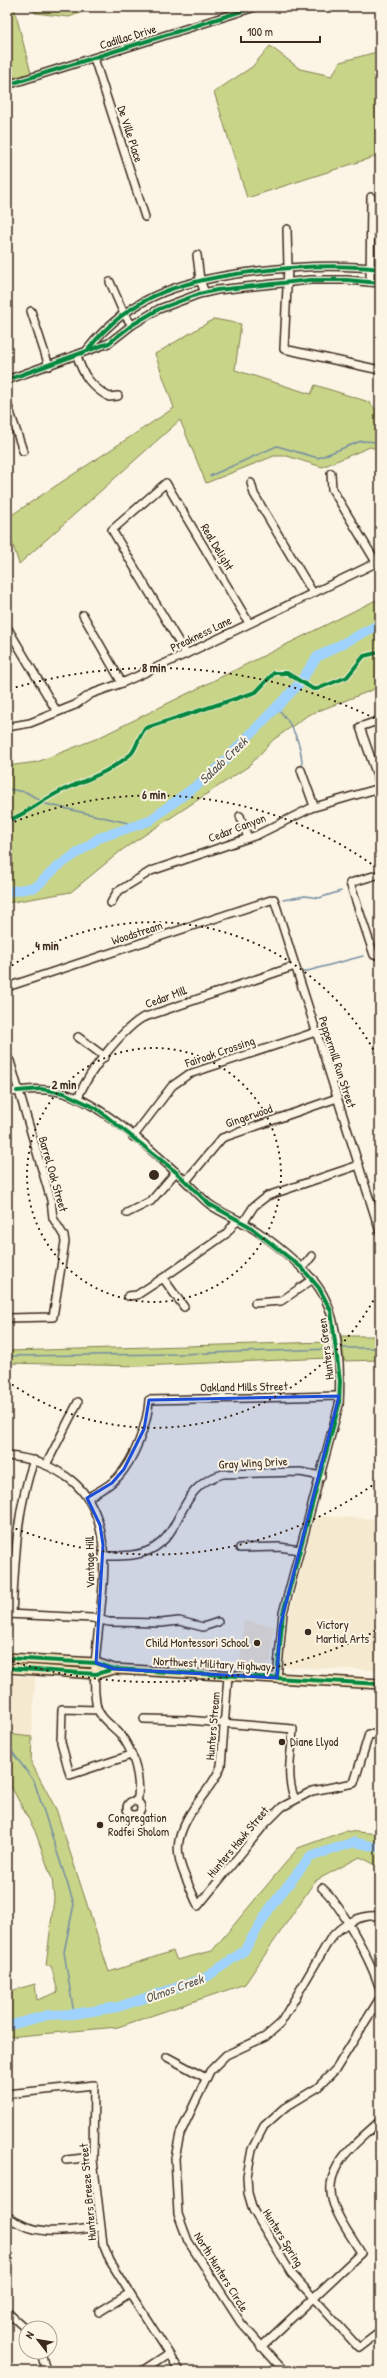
<svg xmlns="http://www.w3.org/2000/svg" width="387" height="2378" font-family="'Patrick Hand',sans-serif">
<style>
.built{fill:#f5e9cf}
.green{fill:#c8d487;stroke:#827f52}
.lines{fill:none;stroke-linecap:round;stroke-linejoin:round}
.stream{stroke:#768ea3;stroke-width:1.5}
.river{stroke:#9ed1fc;stroke-width:10}
.minor-casing{stroke:#3b2a1e;stroke-width:10}
.major-casing{stroke:#3b2a1e;stroke-width:12}
.minor{stroke:#fcf5e5;stroke-width:7}
.major{stroke:#f8deab;stroke-width:9}
.cycleway-casing{stroke:#fcf5e5;stroke-width:6}
.cycleway{stroke:#00873e;stroke-width:4}
.marked{fill:#1d4ed8;fill-opacity:0.2;stroke:#1d4ed8;stroke-width:3;stroke-linejoin:round}
.ring{fill:none;stroke:#3b2a1e;stroke-width:2;stroke-dasharray:2 4}
.poi-dot{fill:#3b2a1e;stroke:#fcf5e5;stroke-width:1.5}
.labels{text-anchor:middle;stroke-width:4;stroke-linejoin:round;paint-order:stroke}
.street-label{font-size:12px;fill:#3b2a1e;stroke:#fcf5e5}
.poi-label{font-size:12px;fill:#3b2a1e;stroke:#fcf5e5;text-anchor:start}
.water-label{font-size:13px;font-style:italic;fill:#545456;stroke:#fcf5e5}
.centre{fill:#3b2a1e;stroke:#fcf5e5;stroke-width:2}
.ring-label{font-size:12px;text-anchor:middle;font-weight:bold;fill:#3b2a1e;stroke:#fcf5e5;stroke-width:4;stroke-linejoin:round;paint-order:stroke}
</style>
<rect width="100%" height="100%" fill="#fcf5e5"/>
<filter id="ink" filterUnits="userSpaceOnUse"><feTurbulence type="fractalNoise" baseFrequency=".025" numOctaves="2"/><feDisplacementMap in="SourceGraphic" scale="8" xChannelSelector="R" yChannelSelector="G"/><feConvolveMatrix kernelMatrix="1 2 1 2 8 2 1 2 1" color-interpolation-filters="sRGB"/></filter>
<g filter="url(#ink)">
<g class="built">
<path d="M 315,1516 L 380,1519 L 380,1670 L 283,1667 L 289,1616 Z"/>
<path d="M 244,1621 L 274,1626 L 271,1660 L 267,1665 L 240,1663 Z"/>
<path d="M 7,1676 L 35,1677 L 32,1737 L 15,1735 L 7,1730 Z"/>
</g>
<g class="green">
<path d="M 7,7 L 14,7 L 31,73 L 7,81 Z"/>
<path d="M 32,7 L 97,7 L 69,17 L 35,13 Z"/>
<path d="M 270,46 L 300,69 L 332,76 L 340,62 L 380,51 L 380,155 L 247,198 L 214,92 L 252,67 Z"/>
<path d="M 214,319 L 241,324 L 235,370 L 311,394 L 315,385 L 369,402 L 380,414 L 380,450 L 370,447 L 322,467 L 287,456 L 274,456 L 206,483 L 180,420 L 19,564 L 7,527 L 7,518 L 174,408 L 155,354 Z"/>
<path d="M 380,598 L 380,687 L 308,715 L 273,740 L 249,766 L 122,850 L 71,892 L 7,903 L 7,766 L 37,762 L 98,738 Z"/>
<path d="M 341,1336 L 380,1336 L 380,1360 L 344,1361 Z"/>
<path d="M 328,1342 L 330,1358 L 139,1366 L 7,1363 L 7,1351 Z"/>
<path d="M 7,1730 L 15,1735 L 32,1737 L 31,1762 L 56,1809 L 109,1972 L 173,1951 L 177,1960 L 212,1951 L 298,1848 L 345,1831 L 380,1834 L 380,1867 L 360,1857 L 315,1881 L 245,1984 L 118,2027 L 7,2037 L 7,1992 L 35,1984 L 37,2000 L 58,1992 L 51,1966 L 46,1966 L 54,1898 L 52,1879 L 35,1831 L 7,1779 Z"/>
</g>
<g class="lines">
<g class="stream">
<path d="M 210,476 L 277,446 L 318,458 L 361,441 L 380,442"/>
<path d="M 277,708 C 292,722 303,747 302,768"/>
<path d="M 7,789 L 26,792 L 46,804 L 137,825"/>
<path d="M 283,900 L 305,896 L 319,898 L 341,891"/>
<path d="M 300,973 L 363,956"/>
<path d="M 341,1348 L 380,1348"/>
<path d="M 7,1356 L 179,1354 L 332,1349"/>
<path d="M 7,1750 L 13,1753 L 34,1781 L 74,1904 L 64,1952 L 74,2014"/>
</g>
<g class="river">
<path d="M 7,892 L 36,887 L 57,867 L 99,838 L 149,821 L 212,774 L 298,685 L 317,657 L 380,624"/>
<path d="M 7,2026 L 48,2015 L 74,2014 L 118,2007 L 205,1978 L 244,1951 L 270,1908 L 310,1857 L 354,1842 L 380,1848"/>
</g>
<g class="minor-casing">
<g id="minor">
<path d="M 94,58 L 145,217"/>
<path d="M 7,85 L 255,7"/>
<path d="M 287,229 L 288,267 L 284,349 L 380,370"/>
<path d="M 197,255 L 200,280 L 205,293"/>
<path d="M 110,282 L 124,314 L 132,325"/>
<path d="M 370,282 L 371,197"/>
<path d="M 31,311 L 49,366"/>
<path d="M 87,350 C 131,293 190,279 258,271 C 299,266 339,264 380,269"/>
<path d="M 77,355 C 82,375 92,387 109,397 L 118,396"/>
<path d="M 7,380 L 109,343 L 132,325 L 159,309 L 199,294 L 217,290 L 310,280 L 347,280 L 380,283"/>
<path d="M 7,403 L 23,451"/>
<path d="M 331,473 L 332,489 L 376,562"/>
<path d="M 251,483 L 254,494 L 313,593"/>
<path d="M 83,615 L 122,683"/>
<path d="M 7,627 L 57,712"/>
<path d="M 186,654 L 112,530 L 166,483 L 249,623"/>
<path d="M 380,720 L 360,727 L 380,784"/>
<path d="M 7,727 L 30,723 L 75,705 L 91,694 L 122,683 L 186,654 L 380,561"/>
<path d="M 301,770 L 314,806"/>
<path d="M 240,816 L 248,838"/>
<path d="M 380,874 L 350,883 L 374,955 L 380,953"/>
<path d="M 111,903 L 117,892 L 151,871 L 257,835 L 311,808 L 380,788"/>
<path d="M 7,987 L 274,899 L 380,1232"/>
<path d="M 78,1037 L 105,1057"/>
<path d="M 7,1093 C 30,1088 54,1088 75,1097 C 105,1109 154,1152 179,1175 C 189,1184 198,1195 209,1204 C 221,1213 236,1218 249,1226 C 270,1239 305,1267 319,1288 C 339,1317 341,1370 339,1405 L 283,1613 L 277,1678"/>
<path d="M 78,1098 C 87,1074 121,1031 142,1018 L 295,966"/>
<path d="M 133,1137 L 172,1086 L 189,1074 L 316,1032"/>
<path d="M 186,1181 L 222,1138 L 337,1098"/>
<path d="M 127,1213 L 151,1201 L 176,1172"/>
<path d="M 243,1223 L 254,1206 L 267,1196 L 359,1165"/>
<path d="M 302,1268 L 312,1256"/>
<path d="M 163,1278 L 184,1307"/>
<path d="M 128,1296 L 137,1295 L 163,1278 L 226,1234 L 237,1220"/>
<path d="M 255,1303 L 281,1301 L 313,1279"/>
<path d="M 7,1318 L 53,1317 L 65,1242 L 64,1236 L 53,1218 L 51,1200 L 10,1061"/>
<path d="M 7,1456 C 32,1458 51,1465 71,1480 C 133,1530 86,1636 96,1703 C 98,1717 110,1724 119,1733 C 134,1750 142,1781 137,1802"/>
<path d="M 46,1465 L 78,1402"/>
<path d="M 87,1498 C 97,1492 110,1486 118,1477 C 134,1460 148,1423 149,1400 L 339,1396"/>
<path d="M 240,1548 L 279,1547 L 300,1550"/>
<path d="M 103,1556 C 119,1556 137,1557 152,1549 C 185,1531 177,1486 223,1474 L 300,1472 L 321,1476"/>
<path d="M 7,1614 L 92,1618 L 109,1622 L 161,1623 L 179,1621 L 203,1627 L 218,1622"/>
<path d="M 12,1614 C 15,1562 16,1510 34,1460"/>
<path d="M 228,1676 L 221,1766 C 216,1780 206,1791 198,1802 C 166,1846 178,1860 198,1906 L 265,1824 L 282,1807 L 312,1791 L 354,1783 L 369,1734 L 380,1735"/>
<path d="M 98,1710 L 62,1709 L 61,1742 L 70,1775 L 131,1755"/>
<path d="M 144,1719 L 187,1720 L 293,1729 C 292,1751 285,1778 295,1799"/>
<circle cx="134" cy="1808" r="7"/>
<path d="M 322,1888 C 341,1904 373,1965 380,1990"/>
<path d="M 380,1998 L 336,2069 L 317,2088 L 284,2108 L 264,2126 L 252,2149 L 247,2176 L 248,2193 L 253,2210 L 291,2273 L 359,2348 L 380,2332"/>
<path d="M 167,2057 L 206,2078"/>
<path d="M 7,2094 L 94,2085 L 93,2160 L 103,2244 L 110,2261 L 130,2293 L 180,2371"/>
<path d="M 66,2160 L 93,2157"/>
<path d="M 7,2216 C 35,2238 67,2231 100,2227"/>
<path d="M 7,2312 L 26,2329"/>
<path d="M 99,2312 L 130,2293"/>
<path d="M 261,2347 L 361,2253 C 353,2239 342,2225 336,2210 C 317,2171 354,2145 380,2121"/>
<path d="M 41,2352 L 46,2371"/>
<path d="M 142,2371 L 168,2354"/>
<path d="M 284,2371 L 241,2323 L 188,2241 L 178,2214 L 175,2158 L 180,2134 L 210,2071 L 226,2055 L 265,2037 L 280,2024 L 330,1939 C 342,1924 360,1914 380,1916"/>
</g>
</g>
<g class="major-casing">
<g id="major">
<path d="M 7,1658 L 96,1663 L 114,1669 L 380,1684"/>
<path d="M 7,1668 L 96,1674 L 114,1669"/>
</g>
</g>
<use href="#minor" class="minor"/>
<use href="#major" class="major"/>
<g class="cycleway-casing">
<g id="cycleway">
<path d="M 7,85 L 255,7"/>
<path d="M 87,351 C 131,292 190,279 259,271 C 300,266 340,264 380,269"/>
<path d="M 7,380 L 109,343 L 132,325 L 159,309 L 199,294 L 217,290 L 310,280 L 347,280 L 380,283"/>
<path d="M 7,821 C 27,814 42,800 61,791 C 85,780 110,772 131,754 C 138,746 138,735 146,728 L 256,692 L 274,673 L 287,673 L 313,689 L 317,689 L 347,677 L 364,656 L 380,652"/>
<path d="M 17,1091 L 41,1089 L 64,1093 L 96,1108 L 176,1172 L 209,1204 L 249,1226 L 302,1268 L 319,1288 L 331,1311 L 340,1381 L 339,1405 L 283,1613 L 277,1678"/>
<path d="M 7,1658 L 96,1663 L 114,1669 L 380,1684"/>
<path d="M 7,1668 L 96,1674 L 114,1669"/>
</g>
</g>
<use href="#cycleway" class="cycleway"/>
</g>
</g>
<path class="marked" d="M 339,1396 L 280,1627 L 277,1678 L 114,1669 L 96,1663 L 103,1545 L 100,1525 L 87,1498 L 112,1483 L 124,1469 L 144,1429 L 149,1400 Z"/>
<g class="ring">
<circle cx="154" cy="1175" r="127"/>
<path d="M379 1290A253 253 0 0 1 7 1381M7 969A253 253 0 0 1 379 1060"/>
<path d="M377 1482A380 380 0 0 1 9 1526M9 824A380 380 0 0 1 377 868"/>
<path d="M376 1631A507 507 0 0 1 10 1661M10 689A507 507 0 0 1 376 719"/>
</g>
<g class="poi-dot">
<circle cx="308" cy="1632" r="4"/>
<circle cx="257" cy="1643" r="4"/>
<circle cx="282" cy="1742" r="4"/>
<circle cx="100" cy="1825" r="4"/>
</g>
<g class="labels">
<g class="street-label">
<text transform="translate(128 37) rotate(-17)" y="4">Cadillac Drive</text>
<text transform="translate(130 134) rotate(72)" y="4">De Ville Place</text>
<text transform="translate(217 547) rotate(59)" y="4">Real Delight</text>
<text transform="translate(201 634) rotate(-26)" y="4">Preakness Lane</text>
<text transform="translate(237 828) rotate(-21)" y="4">Cedar Canyon</text>
<text transform="translate(137 933) rotate(-18)" y="4">Woodstream</text>
<text transform="translate(166 997) rotate(-20)" y="4">Cedar Mill</text>
<text transform="translate(220 1052) rotate(-19)" y="4">Fairoak Crossing</text>
<text transform="translate(337 1062) rotate(72)" y="4">Peppermill Run Street</text>
<text transform="translate(249 1116) rotate(-19)" y="4">Gingerwood</text>
<text transform="translate(53 1174) rotate(74)" y="4">Barrel Oak Street</text>
<text transform="translate(326 1349) rotate(-97)" y="4">Hunters Green</text>
<text transform="translate(244 1387) rotate(-1)" y="4">Oakland Mills Street</text>
<text transform="translate(253 1463) rotate(-3)" y="4">Gray Wing Drive</text>
<text transform="translate(90 1562) rotate(-91)" y="4">Vantage Hill</text>
<text transform="translate(212 1664) rotate(3)" y="4">Northwest Military Highway</text>
<text transform="translate(213 1726) rotate(-85)" y="4">Hunters Stream</text>
<text transform="translate(238 1842) rotate(-50)" y="4">Hunters Hawk Street</text>
<text transform="translate(88 2192) rotate(-95)" y="4">Hunters Breeze Street</text>
<text transform="translate(283 2238) rotate(58)" y="4">Hunters Spring</text>
<text transform="translate(221 2272) rotate(58)" y="4">North Hunters Circle</text>
</g>
<g class="poi-label">
<text x="316" y="1629">Victory<tspan x="316" dy="14">Martial Arts</tspan></text>
<text x="249" y="1647" text-anchor="end">Child Montessori School</text>
<text x="290" y="1746">Diane Llyod</text>
<text x="108" y="1822">Congregation<tspan x="108" dy="14">Rodfei Sholom</tspan></text>
</g>
<g class="water-label">
<text transform="translate(223 760) rotate(-44)" y="5">Salado Creek</text>
<text transform="translate(174 1988) rotate(-20)" y="5">Olmos Creek</text>
</g>
</g>
<circle cx="154" cy="1175" r="6" class="centre"/>
<g class="ring-label">
<text x="154" y="672">8 min</text>
<text x="154" y="799">6 min</text>
<text x="47" y="950">4 min</text>
<text x="64" y="1089">2 min</text>
</g>
<rect width="387" height="2378" fill="none" stroke="#fcf5e5" stroke-width="24"/>
<rect x="12" y="12" width="363" height="2354" fill="none" stroke="#3b2a1e" stroke-width="1.5" filter="url(#ink)"/>
<g transform="translate(38 2340) rotate(301)"><circle r="19" fill="#fcf5e5" stroke="#afa495"/>
<path d="M0-3L7 15L0 10L-7 15Z" fill="#3b2a1e"/>
<text y="-6" font-size="11" font-weight="bold" text-anchor="middle" fill="#3b2a1e">N</text>
</g>
<path d="M241 36v6h79v-6" fill="none" stroke="#3b2a1e" stroke-width="2"/>
<text x="247" y="36" font-size="12" fill="#3b2a1e" stroke="#fcf5e5" stroke-width="3" paint-order="stroke">100 m</text>
</svg>
